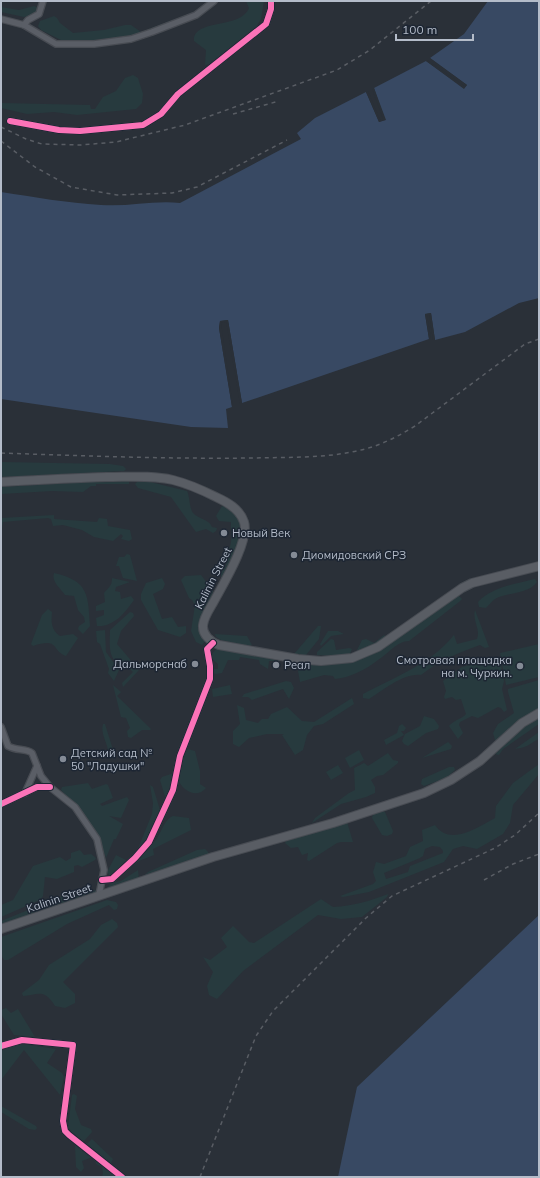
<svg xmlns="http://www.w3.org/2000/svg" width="540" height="1178" font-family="Mulish,sans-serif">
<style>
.green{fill:#273a3e;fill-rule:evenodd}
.water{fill:#384963}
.pier{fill:#2a3038}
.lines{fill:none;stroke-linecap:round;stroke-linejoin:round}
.minor-casing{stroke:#484c53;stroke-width:8}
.secondary-casing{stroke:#484c53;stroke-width:10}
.minor{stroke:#5a5e66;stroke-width:5.5}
.secondary{stroke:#595d64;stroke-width:8}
.rail{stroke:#595d64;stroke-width:1.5;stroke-dasharray:4 4;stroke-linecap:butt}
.cycleway-casing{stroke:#1d2633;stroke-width:8}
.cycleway{stroke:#fb73b8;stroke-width:6}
.poi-dot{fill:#848b96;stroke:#1d2633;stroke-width:1.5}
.labels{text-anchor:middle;stroke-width:3;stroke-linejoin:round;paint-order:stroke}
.poi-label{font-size:11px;fill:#b4bcc9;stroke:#1d2633;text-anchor:start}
.street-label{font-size:11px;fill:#b4bcc9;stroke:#1d2633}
</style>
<rect width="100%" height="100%" fill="#2a3038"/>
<g class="green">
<path d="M 246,1 L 264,1 L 261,19 L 256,27 L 211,64 L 205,65 L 206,50 L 194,41 C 193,18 240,30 249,8 Z"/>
<path d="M 34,6 L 39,8 L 36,14 L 24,17 L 1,12 L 1,7 L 19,10 Z"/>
<path d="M 199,10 L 199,11 L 141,34 L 95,40 L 63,41 L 41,30 L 38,26 L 40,21 L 54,16 L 57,18 L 60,23 L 73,33 L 104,30 L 125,25 L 131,25 L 141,32 Z"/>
<path d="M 133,75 L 138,78 L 143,94 L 142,103 L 136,109 L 77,115 L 54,112 L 27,114 L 1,108 L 1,103 L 90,105 L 91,109 L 95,109 L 103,97 L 116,91 L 125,78 Z"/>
<path d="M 1,462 L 110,464 L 123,466 L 126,469 L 124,471 L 1,477 Z"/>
<path d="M 77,480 L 129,480 L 129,484 L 96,484 L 96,486 L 91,486 L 83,492 L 52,491 L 1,494 L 1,487 L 74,483 Z"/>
<path d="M 138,481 L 146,481 L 187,491 C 190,497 189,507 193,513 C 198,519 209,519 212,527 L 217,528 L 216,531 L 213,533 L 206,529 L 196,532 L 171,497 L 138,488 L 135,484 Z"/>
<path d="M 222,506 L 232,509 L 242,523 L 241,534 L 233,559 L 221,580 L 221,572 C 226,567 229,559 227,552 C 234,543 230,533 231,522 L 219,521 L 216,516 Z"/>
<path d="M 54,515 L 54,519 L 97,522 L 99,518 L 107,519 L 108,526 L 130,530 L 132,539 L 129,541 L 121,539 L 123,536 L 121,534 L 113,541 L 94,537 L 82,530 L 63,525 L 53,526 L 51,519 L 48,518 L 3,522 L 1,535 L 1,518 Z"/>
<path d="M 127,554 L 130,555 L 137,581 L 123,578 L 119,566 L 116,566 L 119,557 L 124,557 Z"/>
<path d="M 54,573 C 89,581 88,595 90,626 L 83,634 L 78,629 L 79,626 L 85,622 L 84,617 L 78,610 L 74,596 L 65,595 C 60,588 51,581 54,573 Z"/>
<path d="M 201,575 L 213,591 L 205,641 L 202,645 L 196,642 L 191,631 L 195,605 L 192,600 L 189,598 L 181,580 L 185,576 Z"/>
<path d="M 112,578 L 130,582 L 116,587 L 115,591 L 120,592 L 121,599 L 131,596 L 134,600 C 125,612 115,627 97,626 L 96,618 L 104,615 L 104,610 L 96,611 L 96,606 L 105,602 L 104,593 C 109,587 112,586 112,578 Z"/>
<path d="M 162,578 L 165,584 L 163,589 L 153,594 L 162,619 L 172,617 L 178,627 L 186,626 L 186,633 L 180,637 L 158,630 L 141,600 L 141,594 L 146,583 Z"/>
<path d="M 535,579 L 537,582 C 529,594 508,592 495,599 C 492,601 489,605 486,608 L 479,607 L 478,602 C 492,587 515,584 535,579 Z"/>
<path d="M 458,595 L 462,599 L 459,602 L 409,641 C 397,641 388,654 378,660 C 367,669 349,678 335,679 L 333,676 L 324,675 L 300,682 L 298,671 L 302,663 L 352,661 Z"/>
<path d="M 48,609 L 52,612 C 51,622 51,630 60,636 L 73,634 L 78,638 L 66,656 C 51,651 60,637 33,646 L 31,644 L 42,615 Z"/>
<path d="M 475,610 L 489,647 L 485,648 L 480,645 C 458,653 440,660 421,675 C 403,673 384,690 369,699 L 363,698 L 363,694 C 393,678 432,663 453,636 L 454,635 L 457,644 L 477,639 C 481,630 472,620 475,610 Z"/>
<path d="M 130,612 L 133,613 L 134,616 L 121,631 L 117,644 L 139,670 L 123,687 L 122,683 L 133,672 C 127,666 127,667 120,664 C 107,659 110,641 110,630 Z"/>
<path d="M 318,626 L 321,626 L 319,639 L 306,655 L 294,654 Z"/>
<path d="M 105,630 L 106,652 L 119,670 L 114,681 L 108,673 L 109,669 L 100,644 L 97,642 L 96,631 Z"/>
<path d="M 328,631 L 338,631 L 344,634 L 331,636 L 321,646 L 320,644 Z"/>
<path d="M 215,634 L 247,636 L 252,645 L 249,646 L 221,640 L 216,637 Z"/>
<path d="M 384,635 L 386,637 L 376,644 L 359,652 L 357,650 L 362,640 L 366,639 L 374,643 Z"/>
<path d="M 331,639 L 334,640 L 336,650 L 349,648 L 352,649 L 350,654 L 333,656 L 317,655 L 317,652 Z"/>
<path d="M 539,644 L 539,677 L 506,685 L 500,653 Z"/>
<path d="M 216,649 L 291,661 L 292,663 L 285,668 L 284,661 L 269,661 L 268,669 L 260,664 L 259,660 L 240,657 L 239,660 L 228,660 L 222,673 L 216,674 L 213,673 L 213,669 L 218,669 L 218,664 L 212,659 L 211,655 Z"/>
<path d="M 495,658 L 500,659 L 504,681 L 502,689 L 507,710 L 504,712 L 501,708 L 498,707 L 478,718 L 472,716 L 460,722 L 459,725 L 463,733 L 458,739 L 449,726 C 455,719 462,719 466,714 L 461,699 L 456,700 L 452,697 L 445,699 L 444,697 L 446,691 L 443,681 L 462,667 Z"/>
<path d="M 539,680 L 539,709 L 498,740 L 495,740 L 493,733 L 498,724 L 514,713 L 508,692 L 508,689 Z"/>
<path d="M 286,681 L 291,682 L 294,688 L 289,699 L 283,689 L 252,700 L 248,697 L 242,697 L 244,694 Z"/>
<path d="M 113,685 L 121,692 L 117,696 L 151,729 L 150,730 L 142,730 L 131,738 L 128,737 L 127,731 L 130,728 L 126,718 L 121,717 Z"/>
<path d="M 230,685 L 232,694 L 213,697 L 212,689 Z"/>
<path d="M 352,698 L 354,704 L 323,724 L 314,726 L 307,735 L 303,750 L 295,755 L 282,735 L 284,734 L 267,734 L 249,738 L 239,747 L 233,744 L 233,731 L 240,724 L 237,705 L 244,708 L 246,720 L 258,723 L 262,719 L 268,719 L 271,714 L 287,707 L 302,721 L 314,722 Z"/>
<path d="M 424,716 L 434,719 L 439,726 L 438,729 L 426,733 L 408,746 L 404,744 L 402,741 L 405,734 L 420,726 Z"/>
<path d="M 539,717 L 539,724 L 503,749 L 499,755 L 495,754 L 523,727 Z"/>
<path d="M 103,724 L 105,724 L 114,753 L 112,755 L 108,752 C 108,743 100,734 103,724 Z"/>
<path d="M 402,724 L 406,728 L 404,731 L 401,731 L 404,735 L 386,745 L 384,740 L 397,733 L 399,726 Z"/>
<path d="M 539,732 L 539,739 C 528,744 530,747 515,749 Z"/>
<path d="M 448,742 L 452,746 L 451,749 L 422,758 Z"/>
<path d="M 188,749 L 195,751 L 200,771 L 200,784 L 206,788 C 197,799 182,791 178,779 L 183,755 Z"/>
<path d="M 359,750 L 364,760 L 350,768 L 345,758 Z"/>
<path d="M 388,753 L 393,760 L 398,761 L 398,763 L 383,775 L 377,776 L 371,780 L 375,787 L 375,793 L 366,797 L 341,804 L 312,823 L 315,818 L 349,793 L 355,790 L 354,768 L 364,763 L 368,766 Z"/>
<path d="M 539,764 L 539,774 L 513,805 L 510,823 L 503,834 L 477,849 L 463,846 L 453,849 L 444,862 L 369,892 L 343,897 L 340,896 L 373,884 L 376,881 L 373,872 L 376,862 L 384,864 L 406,856 L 410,847 L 423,841 L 422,830 L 435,825 C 450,847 478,827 495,818 L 496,806 L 513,783 ZM 432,846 L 440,847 L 443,851 L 443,853 L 410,866 L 408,872 L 386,879 L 384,873 L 420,858 L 423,856 L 425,849 Z"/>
<path d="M 338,765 L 343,773 L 331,780 L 326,772 Z"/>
<path d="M 449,767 L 454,767 L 455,770 L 446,778 L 424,786 L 421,784 L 422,779 Z"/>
<path d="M 174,773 L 171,790 L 166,800 L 160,780 L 162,777 Z"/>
<path d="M 88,783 L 92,789 L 106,784 L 108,785 L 113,798 L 100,804 L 102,806 L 127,797 L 129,800 L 121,818 L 109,816 L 123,824 L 116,839 L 114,839 L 106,858 L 99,838 L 87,818 L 61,790 L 62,787 Z"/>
<path d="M 150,785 L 153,787 L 160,810 L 144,845 L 140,848 L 139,846 L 152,814 L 153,803 Z"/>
<path d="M 382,811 L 385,812 L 393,831 L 392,834 L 387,836 L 382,835 L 372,818 L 373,814 Z"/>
<path d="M 173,816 L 189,818 L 191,830 L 153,849 L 154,855 L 139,861 L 120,874 L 148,847 C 161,841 161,821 173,816 Z"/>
<path d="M 347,822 L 353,842 L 341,842 L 337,843 L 309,861 L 307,860 L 308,853 L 302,855 L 298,847 L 291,848 L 285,843 L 286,841 Z"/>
<path d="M 205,849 L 208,852 L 209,855 L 143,877 L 148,872 L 197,850 Z"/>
<path d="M 80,850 L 84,855 L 91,854 L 96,858 L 95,860 L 82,867 L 78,865 L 74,866 L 74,872 L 57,879 L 45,877 L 43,896 L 40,900 L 1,917 L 1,905 L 13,900 L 33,866 L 60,857 L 66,861 L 71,858 L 71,853 Z"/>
<path d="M 116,855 L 126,860 L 127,862 L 112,875 L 109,875 L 107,872 Z"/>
<path d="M 138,870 L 139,879 L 106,890 L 111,883 L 121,881 Z"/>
<path d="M 96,890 L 97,894 L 1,927 L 1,921 L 38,906 L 47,907 L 61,902 L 60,897 L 77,890 L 82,895 Z"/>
<path d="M 388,894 L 387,897 L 362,917 L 341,919 L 318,915 L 243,971 L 217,999 L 209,995 L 207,986 L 213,972 L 203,957 L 210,960 L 227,947 L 221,938 L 233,926 L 249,942 L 254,943 L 321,899 L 333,907 C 353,906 370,901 388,894 Z"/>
<path d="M 107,900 L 116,902 L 118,905 L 117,909 L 114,910 L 109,905 L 67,924 L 8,960 L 4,960 L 1,955 L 1,937 Z"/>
<path d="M 112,919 L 117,923 L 118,927 L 63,982 L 75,994 L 75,1003 L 65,1008 L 55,1006 C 44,988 38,995 23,996 L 22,993 L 39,980 L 49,965 L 90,939 L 101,925 Z"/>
<path d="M 6,1008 L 11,1013 L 18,1009 L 35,1037 L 14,1035 L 1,1014 L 1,1010 Z"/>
<path d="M 23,1044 L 56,1049 L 47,1063 L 62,1073 L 64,1077 L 60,1095 L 24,1050 L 1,1080 L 1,1051 L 13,1045 Z"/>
<path d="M 74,1094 L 77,1096 L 75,1109 L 81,1125 L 91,1129 L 92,1132 L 84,1141 L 75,1136 L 68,1127 L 72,1095 Z"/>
<path d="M 1,1106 L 36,1126 L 37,1128 L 35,1130 L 29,1129 L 1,1112 Z"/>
<path d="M 92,1139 L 113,1159 L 110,1165 L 85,1146 Z"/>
<path d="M 77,1145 L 93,1157 L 82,1161 L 84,1168 L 81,1172 L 76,1167 L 75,1146 Z"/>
<path d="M 95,1160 L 97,1160 L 119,1177 L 102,1177 L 103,1173 L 102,1167 L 96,1164 Z"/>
</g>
<g class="water">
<path d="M 488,1 L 539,1 L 539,298 L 519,303 L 465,332 L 435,340 L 431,313 L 425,314 L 429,339 L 242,403 L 228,320 L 220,321 L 219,328 L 232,407 L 226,409 L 228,428 L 191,427 L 1,399 L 1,192 C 34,197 67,203 101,205 C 128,207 154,200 180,203 L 301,139 L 297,133 L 315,118 L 366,92 L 379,122 L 385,120 L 374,88 L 426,61 L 464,88 L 467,85 L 430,58 L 464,34 Z"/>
<path d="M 539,915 L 539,1177 L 338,1177 L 357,1087 Z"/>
</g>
<g class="pier">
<path d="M 430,58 L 467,85 L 464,89 L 426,61 L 427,60 L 464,86 L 428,59 Z"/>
<path d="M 374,88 L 386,120 L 379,122 L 366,92 L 368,91 L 380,120 L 383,119 L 372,89 Z"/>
<path d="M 431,313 L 435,340 L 433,340 L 429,315 L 427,315 L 431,338 L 429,339 L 425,314 Z"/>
<path d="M 228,320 L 242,403 L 240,404 L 226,322 L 221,323 L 233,406 L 232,407 L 219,328 L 220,321 Z"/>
</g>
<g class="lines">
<g class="minor-casing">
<g id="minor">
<path d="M 1,19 L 24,25 L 56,44 L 94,44 L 131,39 L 152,32 L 196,15 L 214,1"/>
<path d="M 24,25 L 28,20 L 39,14 L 43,1"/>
<path d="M 10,121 L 59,130 L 80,131 L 143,125 L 161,114 L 178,94 L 266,24 L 271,9 L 271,1"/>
<path d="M 1,727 L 8,746 C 16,751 26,748 32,753 L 41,776 L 50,787 L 75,807 L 97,839 L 104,870 L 99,895"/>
<path d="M 25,793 L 37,766"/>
<path d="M 1,804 L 37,787 L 50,787"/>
<path d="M 102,880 L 112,879 L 135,858 L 149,842 L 173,790 L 180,756 L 210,679 L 210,666 L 207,649 L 213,643"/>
<path d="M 1,1046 L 22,1040 L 73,1045 L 63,1121 L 65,1131 L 69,1135 L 122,1177"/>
</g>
</g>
<g class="secondary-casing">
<g id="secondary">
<path d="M 1,482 C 36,480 72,478 107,477 C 129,477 152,475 173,480 C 189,484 202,490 216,497 C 227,502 240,509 244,522 C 250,541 222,586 213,603 C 209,610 204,617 203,625 C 202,635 211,642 219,645 L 298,659 L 321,661 L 352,658 L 378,647 L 462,588 L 472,583 L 539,566"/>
<path d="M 1,929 L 213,857 L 333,823 L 424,793 L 451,780 L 480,761 L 522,723 L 539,713"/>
</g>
</g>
<use href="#minor" class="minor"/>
<use href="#secondary" class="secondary"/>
<g class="rail">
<path d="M 233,114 L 279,101"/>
<path d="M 1,127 L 26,139 L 42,144 L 81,145 L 116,142 L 185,125 L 337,70 L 370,50 L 431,1"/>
<path d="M 1,141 L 35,167 L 71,187 L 117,195 L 172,193 L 197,187 L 287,140"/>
<path d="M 1,453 C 85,456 168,459 252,458 C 292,457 336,459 375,446 C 389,441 402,434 415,426 L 525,344 L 539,339"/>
<path d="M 484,880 L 513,864 L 539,854"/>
<path d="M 200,1177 L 256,1036 L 273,1011 L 366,918 L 392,896 L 495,848 L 515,835 L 539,813"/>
</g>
<g class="cycleway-casing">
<g id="cycleway">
<path d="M 10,121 L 59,130 L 80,131 L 143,125 L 161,114 L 178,94 L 266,24 L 271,9 L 271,1"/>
<path d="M 1,804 L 37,787 L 50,787"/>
<path d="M 102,880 L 112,879 L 135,858 L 149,842 L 173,790 L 180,756 L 210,679 L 210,666 L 207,649 L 213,643"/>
<path d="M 1,1046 L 22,1040 L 73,1045 L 63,1121 L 65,1131 L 69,1135 L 122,1177"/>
</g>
</g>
<use href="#cycleway" class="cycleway"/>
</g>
<g class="poi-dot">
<circle cx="224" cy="533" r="4"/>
<circle cx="294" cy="555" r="4"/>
<circle cx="195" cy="664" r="4"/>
<circle cx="276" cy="665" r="4"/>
<circle cx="520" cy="666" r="4"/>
<circle cx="63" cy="759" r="4"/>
</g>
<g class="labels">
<g class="poi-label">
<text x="232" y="537">Новый Век</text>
<text x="302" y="559">Диомидовский СРЗ</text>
<text x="512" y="664" text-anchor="end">Смотровая площадка<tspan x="512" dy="13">на м. Чуркин.</tspan></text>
<text x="187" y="668" text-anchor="end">Дальморснаб</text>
<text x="284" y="669">Реал</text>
<text x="71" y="757">Детский сад №<tspan x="71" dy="13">50 "Ладушки"</tspan></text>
</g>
<g class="street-label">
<text transform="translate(213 578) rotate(-63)" y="4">Kalinin Street</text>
<text transform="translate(59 898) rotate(-19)" y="4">Kalinin Street</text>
</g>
</g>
<rect width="540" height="1178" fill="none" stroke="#b4bcc9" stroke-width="4"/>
<path d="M396 34v6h77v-6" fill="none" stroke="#b4bcc9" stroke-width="2"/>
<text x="402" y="34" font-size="12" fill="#b4bcc9" stroke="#1d2633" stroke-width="3" paint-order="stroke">100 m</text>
</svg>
